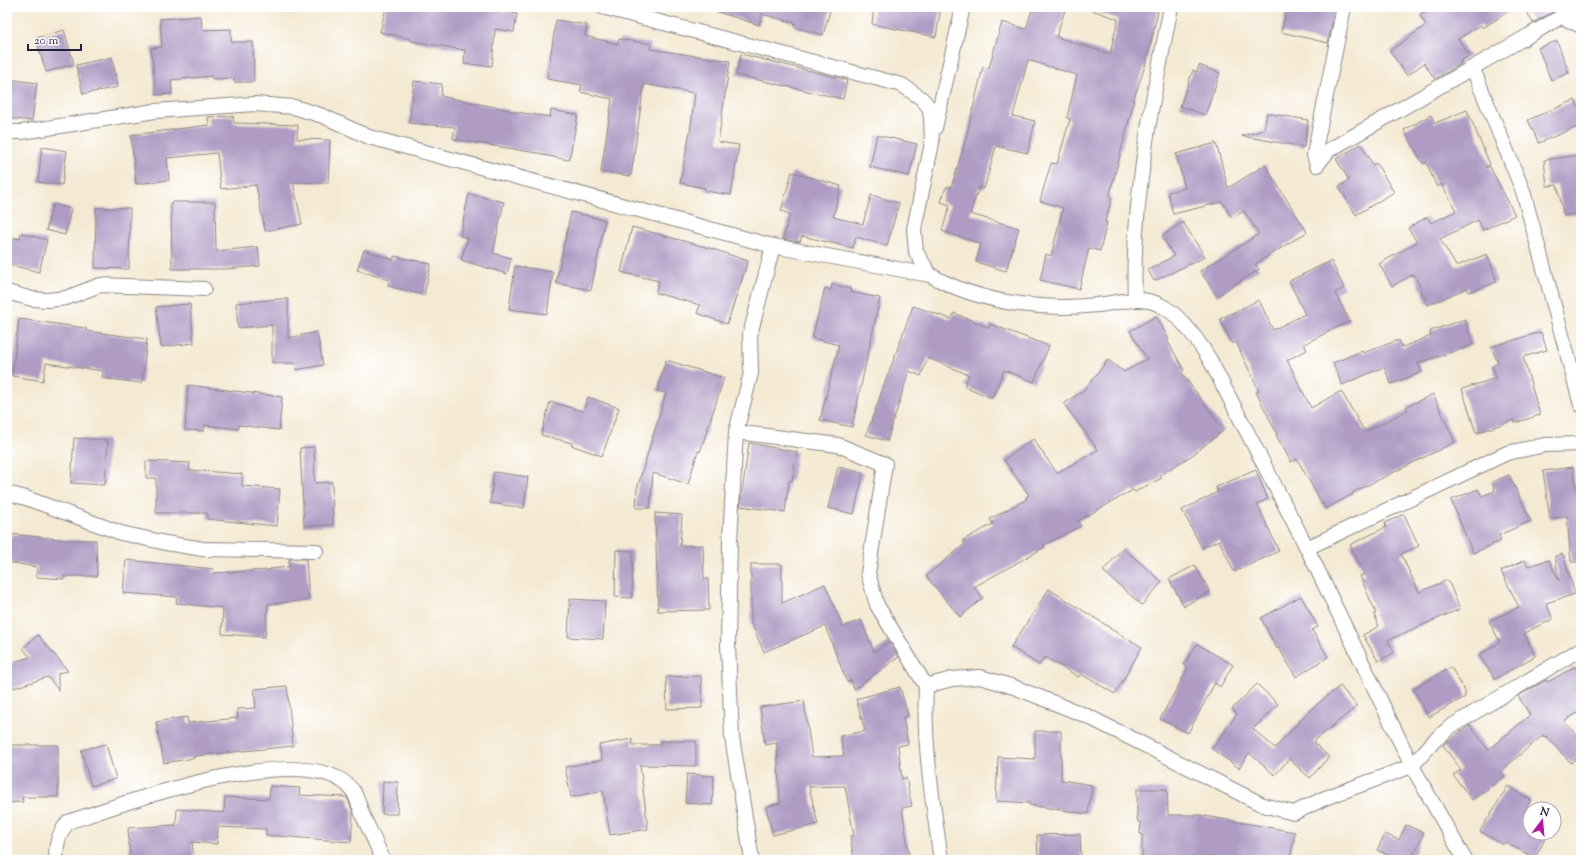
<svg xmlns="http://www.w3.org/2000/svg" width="1588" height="867" font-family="'Sorts Mill Goudy',serif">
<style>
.building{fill:#af9bc4}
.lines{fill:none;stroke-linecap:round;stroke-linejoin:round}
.street-casing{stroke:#8b8686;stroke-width:16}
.street{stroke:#fff;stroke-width:14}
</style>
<rect width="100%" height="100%" fill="#fff"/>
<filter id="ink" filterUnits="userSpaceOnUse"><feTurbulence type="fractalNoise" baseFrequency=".025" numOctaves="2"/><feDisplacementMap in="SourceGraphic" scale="8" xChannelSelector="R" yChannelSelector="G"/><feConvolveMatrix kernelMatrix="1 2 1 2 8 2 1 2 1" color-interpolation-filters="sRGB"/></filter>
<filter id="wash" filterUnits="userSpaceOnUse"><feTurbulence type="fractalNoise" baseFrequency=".012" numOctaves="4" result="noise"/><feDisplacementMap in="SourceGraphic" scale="16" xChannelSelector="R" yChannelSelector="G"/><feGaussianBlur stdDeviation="0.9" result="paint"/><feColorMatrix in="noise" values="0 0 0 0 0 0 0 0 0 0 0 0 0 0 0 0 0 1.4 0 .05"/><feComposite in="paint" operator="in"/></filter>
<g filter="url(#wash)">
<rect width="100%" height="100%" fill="#f4e9d2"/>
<g id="blocks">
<g class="building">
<path d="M 386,7 L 503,7 L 502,11 L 517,14 L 514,32 L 495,29 L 492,66 L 464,64 L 465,50 L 411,41 L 411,39 L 380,32 Z"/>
<path d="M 713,7 L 831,7 L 823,35 L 794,27 L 795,23 L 762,14 L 759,25 L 712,10 Z"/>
<path d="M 874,7 L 941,7 L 936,37 L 872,24 Z"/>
<path d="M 1033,7 L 1066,7 L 1056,37 L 1110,54 L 1118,19 L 1089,9 L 1089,7 L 1159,7 L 1146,63 L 1133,101 L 1134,101 L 1109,197 L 1112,198 L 1105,222 L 1107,222 L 1100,251 L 1089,248 L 1079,289 L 1040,280 L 1046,254 L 1051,256 L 1063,208 L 1040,201 L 1051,163 L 1057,164 L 1070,119 L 1067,118 L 1077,75 L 1028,60 L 1013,116 L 1035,121 L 1028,153 L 996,146 L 984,189 L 979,187 L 970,214 L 1019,228 L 1006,271 L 976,262 L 981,244 L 942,231 L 950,205 L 941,202 L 946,187 L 951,188 L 964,146 L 983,67 L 989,68 L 1002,22 L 1026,29 Z"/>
<path d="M 1287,7 L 1320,7 L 1335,10 L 1328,43 L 1281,32 Z"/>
<path d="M 1432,7 L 1515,7 L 1483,28 L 1481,25 L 1458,39 L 1470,56 L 1460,61 L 1461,64 L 1435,79 L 1424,63 L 1407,76 L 1390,51 L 1426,25 L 1420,15 Z"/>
<path d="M 1524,7 L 1561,7 L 1533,23 Z"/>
<path d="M 201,16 L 202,30 L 231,29 L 231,42 L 253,42 L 254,82 L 234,82 L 234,78 L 212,79 L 212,76 L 171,80 L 172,94 L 156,95 L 151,48 L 162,47 L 160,19 Z"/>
<path d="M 556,20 L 587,25 L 585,36 L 618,44 L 619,39 L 651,44 L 650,49 L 730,61 L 718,142 L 739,145 L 731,195 L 705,191 L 705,188 L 680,183 L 691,126 L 695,93 L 644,84 L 631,176 L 601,172 L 612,99 L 580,92 L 582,85 L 547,79 Z"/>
<path d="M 64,30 L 74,64 L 46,72 L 36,38 Z"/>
<path d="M 1557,41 L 1569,73 L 1551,80 L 1538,48 Z"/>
<path d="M 741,54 L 847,80 L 843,99 L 736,75 Z"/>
<path d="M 112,57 L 118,87 L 83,94 L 76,65 Z"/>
<path d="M 1199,65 L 1220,73 L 1205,115 L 1180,106 L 1193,70 L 1197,72 Z"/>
<path d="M 7,79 L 37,83 L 32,121 L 7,118 Z"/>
<path d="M 414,81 L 442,84 L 441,96 L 509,110 L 509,111 L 550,117 L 551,110 L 578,115 L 569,160 L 543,155 L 543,154 L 453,139 L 455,127 L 409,123 Z"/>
<path d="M 1575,100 L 1581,113 L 1581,125 L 1539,143 L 1528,120 Z"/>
<path d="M 1467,110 L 1489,162 L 1490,165 L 1485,167 L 1490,167 L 1515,215 L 1483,230 L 1478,220 L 1440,239 L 1456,266 L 1487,254 L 1497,282 L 1469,292 L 1467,288 L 1428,305 L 1414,274 L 1392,286 L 1379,264 L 1417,242 L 1408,228 L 1427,217 L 1431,223 L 1456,211 L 1442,184 L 1437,187 L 1426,162 L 1423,164 L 1404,130 L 1431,115 L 1435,123 Z"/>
<path d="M 1267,113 L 1308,120 L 1304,147 L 1242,136 L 1264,130 Z"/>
<path d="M 233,116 L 234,123 L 298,125 L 297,139 L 330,140 L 328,183 L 293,182 L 302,224 L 265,231 L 256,185 L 221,189 L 217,153 L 167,158 L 169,180 L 136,184 L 131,135 L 209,125 L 208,117 Z"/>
<path d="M 877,135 L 917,144 L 909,176 L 870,167 Z"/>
<path d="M 1216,143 L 1228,188 L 1265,165 L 1307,232 L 1255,264 L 1259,269 L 1217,296 L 1200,271 L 1259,234 L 1244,211 L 1232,218 L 1222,202 L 1173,214 L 1168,192 L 1185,188 L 1176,154 Z"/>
<path d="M 1361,144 L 1373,165 L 1376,163 L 1394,192 L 1356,215 L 1339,187 L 1349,180 L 1336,159 Z"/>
<path d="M 42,147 L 67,151 L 62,185 L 38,182 Z"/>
<path d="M 1581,155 L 1581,213 L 1564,216 L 1557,185 L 1547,186 L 1544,160 Z"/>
<path d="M 792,172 L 841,186 L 833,217 L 863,224 L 871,195 L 899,203 L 887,246 L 856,237 L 853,248 L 802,236 L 800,242 L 783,239 L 790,214 L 781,211 Z"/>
<path d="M 469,194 L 504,202 L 493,253 L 511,258 L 507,274 L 461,260 L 468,238 L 460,236 Z"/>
<path d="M 171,202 L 215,202 L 216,251 L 258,247 L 260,266 L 225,269 L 172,269 Z"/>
<path d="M 53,204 L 71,209 L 65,235 L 46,230 Z"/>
<path d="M 96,208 L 130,208 L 129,269 L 95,268 Z"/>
<path d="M 571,212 L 605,220 L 591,290 L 556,283 Z"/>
<path d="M 1183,222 L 1205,257 L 1154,281 L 1148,270 L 1174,256 L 1162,236 Z"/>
<path d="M 632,227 L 713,249 L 748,261 L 727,324 L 697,313 L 700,305 L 656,293 L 659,281 L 621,272 Z"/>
<path d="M 21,233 L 47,240 L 39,272 L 7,264 L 7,236 L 20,239 Z"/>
<path d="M 364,250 L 394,260 L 394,256 L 431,264 L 424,295 L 388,286 L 389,280 L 357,270 Z"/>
<path d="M 1331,261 L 1344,288 L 1335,293 L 1350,321 L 1304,344 L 1307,350 L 1287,360 L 1311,408 L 1341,391 L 1365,432 L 1408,410 L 1406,407 L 1433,394 L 1455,442 L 1352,493 L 1353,494 L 1325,509 L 1297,459 L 1291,462 L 1276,435 L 1277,434 L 1256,392 L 1259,391 L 1236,342 L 1232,344 L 1220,319 L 1259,300 L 1273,330 L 1305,314 L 1289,281 Z"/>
<path d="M 515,266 L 553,272 L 547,314 L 509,309 Z"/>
<path d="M 832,284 L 851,289 L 850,292 L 880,298 L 852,427 L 820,420 L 839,345 L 812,338 L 825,288 L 831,290 Z"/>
<path d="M 278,299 L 288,299 L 288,338 L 317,332 L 323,365 L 296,370 L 295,363 L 272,363 L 272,325 L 238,328 L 236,303 Z"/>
<path d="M 190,304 L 194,343 L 161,347 L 156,307 Z"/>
<path d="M 913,306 L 951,319 L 954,313 L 989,328 L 990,324 L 1049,346 L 1034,382 L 1004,370 L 992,398 L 964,386 L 969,375 L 928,358 L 921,376 L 909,371 L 887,441 L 866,435 Z"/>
<path d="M 1156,316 L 1169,339 L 1167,340 L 1184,370 L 1181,372 L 1224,430 L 1191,456 L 1160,475 L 1162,478 L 1135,492 L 1133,490 L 1078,521 L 1081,526 L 1044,545 L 1045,547 L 974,587 L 983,598 L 960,617 L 926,576 L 965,544 L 963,540 L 993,524 L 990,519 L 1027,499 L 1026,497 L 1029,495 L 1004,460 L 1033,439 L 1057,473 L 1098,450 L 1064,404 L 1085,389 L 1108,360 L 1124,372 L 1147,359 L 1130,331 Z"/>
<path d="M 19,319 L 86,328 L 86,331 L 147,339 L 142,383 L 102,378 L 103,371 L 46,363 L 43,381 L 12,376 Z"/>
<path d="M 1465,319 L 1473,345 L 1418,363 L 1422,372 L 1391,384 L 1384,367 L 1342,385 L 1333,363 L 1362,351 L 1363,353 L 1399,340 L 1402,347 L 1431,336 L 1430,331 Z"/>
<path d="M 1541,332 L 1547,350 L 1523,357 L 1540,415 L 1515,423 L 1514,420 L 1476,433 L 1462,389 L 1496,378 L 1492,366 L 1498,363 L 1491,347 Z"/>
<path d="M 666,360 L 724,378 L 700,452 L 698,451 L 688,484 L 653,473 L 650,508 L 636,508 L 637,489 L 666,393 L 657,391 Z"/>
<path d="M 188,385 L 282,397 L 279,430 L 239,425 L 238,429 L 205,425 L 204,431 L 185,430 Z"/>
<path d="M 588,397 L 619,408 L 602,456 L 571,445 L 572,443 L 541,435 L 550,402 L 583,411 Z"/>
<path d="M 74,438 L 108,440 L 105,485 L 71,483 Z"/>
<path d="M 749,443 L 797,452 L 792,481 L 789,481 L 785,512 L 740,506 Z"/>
<path d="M 314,447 L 315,483 L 332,482 L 333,525 L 304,526 L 300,448 Z"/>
<path d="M 146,461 L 190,463 L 189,470 L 242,474 L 242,486 L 280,489 L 277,526 L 207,519 L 207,513 L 156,513 L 156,478 L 146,478 Z"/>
<path d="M 838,467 L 863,473 L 854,514 L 828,508 Z"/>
<path d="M 1573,467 L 1581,523 L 1581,562 L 1571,562 L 1567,516 L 1550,519 L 1543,471 Z"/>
<path d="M 1256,470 L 1268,499 L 1257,504 L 1279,551 L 1234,572 L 1219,540 L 1202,548 L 1182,510 L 1218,492 L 1216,487 Z"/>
<path d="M 494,472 L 528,477 L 524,508 L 490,503 Z"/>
<path d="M 1509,475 L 1531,521 L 1499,535 L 1501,541 L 1473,553 L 1451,500 L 1478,489 L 1482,496 L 1495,491 L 1492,482 Z"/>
<path d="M 655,513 L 682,515 L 680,546 L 703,545 L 704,579 L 708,578 L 709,610 L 658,611 Z"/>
<path d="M 1404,514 L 1419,546 L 1401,554 L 1419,592 L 1448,580 L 1460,609 L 1388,640 L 1394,653 L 1378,661 L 1363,635 L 1379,626 L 1374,614 L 1376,613 L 1360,576 L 1365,574 L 1350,545 L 1386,527 L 1385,523 Z"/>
<path d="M 11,534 L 68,540 L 96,540 L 97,576 L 64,576 L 64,579 L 36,577 L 37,567 L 7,562 Z"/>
<path d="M 1123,548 L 1162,582 L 1142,605 L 1103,571 Z"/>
<path d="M 616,550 L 633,551 L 632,598 L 615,597 Z"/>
<path d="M 1563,554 L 1575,594 L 1546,603 L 1553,619 L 1524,633 L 1535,656 L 1495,679 L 1479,655 L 1500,642 L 1489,621 L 1519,607 L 1501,571 L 1525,560 L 1528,566 L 1549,560 L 1559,581 L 1555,556 Z"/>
<path d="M 289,559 L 306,559 L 309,600 L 268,604 L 265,637 L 222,634 L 223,608 L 176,603 L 177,597 L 123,593 L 126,560 L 214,569 L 213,573 L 270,570 L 270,569 L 289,567 Z"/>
<path d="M 751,564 L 782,564 L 782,603 L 825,584 L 843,627 L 861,620 L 874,652 L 889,642 L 899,657 L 854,689 L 851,680 L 847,682 L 825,626 L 764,652 L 751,623 Z"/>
<path d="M 1195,565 L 1210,592 L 1184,606 L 1169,579 Z"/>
<path d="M 1049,589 L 1109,627 L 1109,628 L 1142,647 L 1115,694 L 1081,674 L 1079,677 L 1045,657 L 1039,665 L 1011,647 Z"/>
<path d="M 1301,596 L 1318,627 L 1312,630 L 1328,657 L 1296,677 L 1279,648 L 1277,649 L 1261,618 Z"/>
<path d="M 570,599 L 605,601 L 603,639 L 568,637 Z"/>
<path d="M 38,635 L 68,671 L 58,673 L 58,690 L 48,677 L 7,690 L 7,664 L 30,657 L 23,648 Z"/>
<path d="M 1197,644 L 1233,665 L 1220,687 L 1215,683 L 1188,733 L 1160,719 L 1188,668 L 1184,665 Z"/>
<path d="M 1581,665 L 1581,711 L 1564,721 L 1581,740 L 1581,754 L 1571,763 L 1546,736 L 1544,737 L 1543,735 L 1501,771 L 1505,776 L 1472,800 L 1453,775 L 1461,770 L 1443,745 L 1470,725 L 1488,750 L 1530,715 L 1518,696 L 1546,680 L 1548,682 L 1574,667 L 1575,668 Z"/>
<path d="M 1451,667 L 1465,691 L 1465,697 L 1429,717 L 1413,689 Z"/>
<path d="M 701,676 L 702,708 L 667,709 L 666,677 Z"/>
<path d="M 1257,684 L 1278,704 L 1253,729 L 1275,748 L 1310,710 L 1340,686 L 1357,706 L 1313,742 L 1329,757 L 1310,778 L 1289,759 L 1275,775 L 1249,753 L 1239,768 L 1212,749 L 1237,714 L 1232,709 Z"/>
<path d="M 287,686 L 293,746 L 194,756 L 194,758 L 164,763 L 156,722 L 187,717 L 188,723 L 238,718 L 237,709 L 256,708 L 254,689 Z"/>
<path d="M 900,687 L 908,716 L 903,717 L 908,744 L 898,746 L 902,779 L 906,778 L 912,806 L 902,808 L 910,860 L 854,860 L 850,836 L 854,836 L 845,786 L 809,787 L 818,824 L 773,835 L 766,807 L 780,803 L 777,743 L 765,745 L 760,707 L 804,701 L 812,757 L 844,756 L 840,736 L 865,731 L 856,699 Z"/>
<path d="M 1035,731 L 1061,731 L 1061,780 L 1092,785 L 1088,814 L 1029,805 L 1030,803 L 996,801 L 998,757 L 1035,759 Z"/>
<path d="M 632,739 L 633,745 L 660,745 L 660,741 L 696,741 L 696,766 L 640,765 L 648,829 L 610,835 L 603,791 L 571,797 L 565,767 L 602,760 L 599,745 Z"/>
<path d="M 106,744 L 116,779 L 91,786 L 81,750 Z"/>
<path d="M 7,745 L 58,745 L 58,797 L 22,797 L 23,802 L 7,803 Z"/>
<path d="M 687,774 L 714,776 L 712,805 L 685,803 Z"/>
<path d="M 383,781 L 398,782 L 397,814 L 382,814 Z"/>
<path d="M 270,786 L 300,788 L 299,795 L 347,797 L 353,812 L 351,842 L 266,835 L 266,829 L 218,827 L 217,844 L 192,842 L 194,860 L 130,860 L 128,828 L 176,825 L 177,809 L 224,813 L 225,797 L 269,799 Z"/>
<path d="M 1508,786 L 1531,800 L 1524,812 L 1530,815 L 1530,833 L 1548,833 L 1535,858 L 1505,842 L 1503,845 L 1480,831 Z"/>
<path d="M 1137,789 L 1167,789 L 1168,815 L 1199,815 L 1295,832 L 1290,860 L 1213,860 L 1214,857 L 1142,860 L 1142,834 L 1140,834 L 1141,822 L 1138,822 L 1137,817 Z"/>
<path d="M 1406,825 L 1424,833 L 1411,860 L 1399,860 L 1377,850 L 1385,834 L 1399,840 Z"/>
<path d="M 1080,834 L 1081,858 L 1038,859 L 1037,835 Z"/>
</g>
</g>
</g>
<g filter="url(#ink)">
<use href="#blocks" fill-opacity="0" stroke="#8b8686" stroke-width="1"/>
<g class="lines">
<g class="street-casing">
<g id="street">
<path d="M 602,7 L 902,85 L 921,98 L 929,107 L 931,118 L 932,143 L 914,229 L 916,252 L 930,275"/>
<path d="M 1572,9 L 1573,10 L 1566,19 L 1581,26"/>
<path d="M 1473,69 L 1523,191 L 1581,405"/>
<path d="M 935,128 L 963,7"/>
<path d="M 7,132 L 22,132 L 155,111 L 255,104 L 294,107 L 323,116 L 369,137 L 773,246 L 930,275 C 980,303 1041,311 1097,305 C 1118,303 1140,295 1160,305 C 1180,314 1199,342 1210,360 L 1307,548 L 1412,766 L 1465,860"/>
<path d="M 1317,165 L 1329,150 L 1573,10"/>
<path d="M 1317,165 L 1314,155 L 1344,7"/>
<path d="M 7,292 L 32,299 L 48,300 L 66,298 L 100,285 L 204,289"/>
<path d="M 1135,300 C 1131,205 1152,100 1171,7"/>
<path d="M 736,432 L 838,445 L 885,464 L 868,573 L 877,605 L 926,686 L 952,679 L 980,677 L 1014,687 L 1087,716 L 1263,805 L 1294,813 L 1325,798 L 1412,766 L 1434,741 L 1450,727 L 1581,649"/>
<path d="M 7,493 L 26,498 L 121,533 L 166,543 L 203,549 L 316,551"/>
<path d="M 1307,548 L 1507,453 L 1545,445 L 1581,444"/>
<path d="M 926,686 C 923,744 933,803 941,860"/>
<path d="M 56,860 C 56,845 58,834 68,822 C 123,804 311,734 353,791 C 357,797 360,808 363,816 C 370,831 377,845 383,860"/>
<path d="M 752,860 L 732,737 L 728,645 L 730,541 L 736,432 L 751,373 L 750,335 L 773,246"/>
</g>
</g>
<use href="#street" class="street"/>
</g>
</g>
<rect width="1588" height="867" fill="none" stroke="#fff" stroke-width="24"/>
<g transform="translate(1542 821) rotate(16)"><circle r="19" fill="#ffffff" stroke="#a7a7b1"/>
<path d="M0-3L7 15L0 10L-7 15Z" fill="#b5179e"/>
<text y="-6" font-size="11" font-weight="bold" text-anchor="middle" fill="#22223b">N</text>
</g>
<path d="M28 44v6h53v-6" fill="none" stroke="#22223b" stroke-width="2"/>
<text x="34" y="44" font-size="12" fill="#22223b" stroke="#ffffff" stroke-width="3" paint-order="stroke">20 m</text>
</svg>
